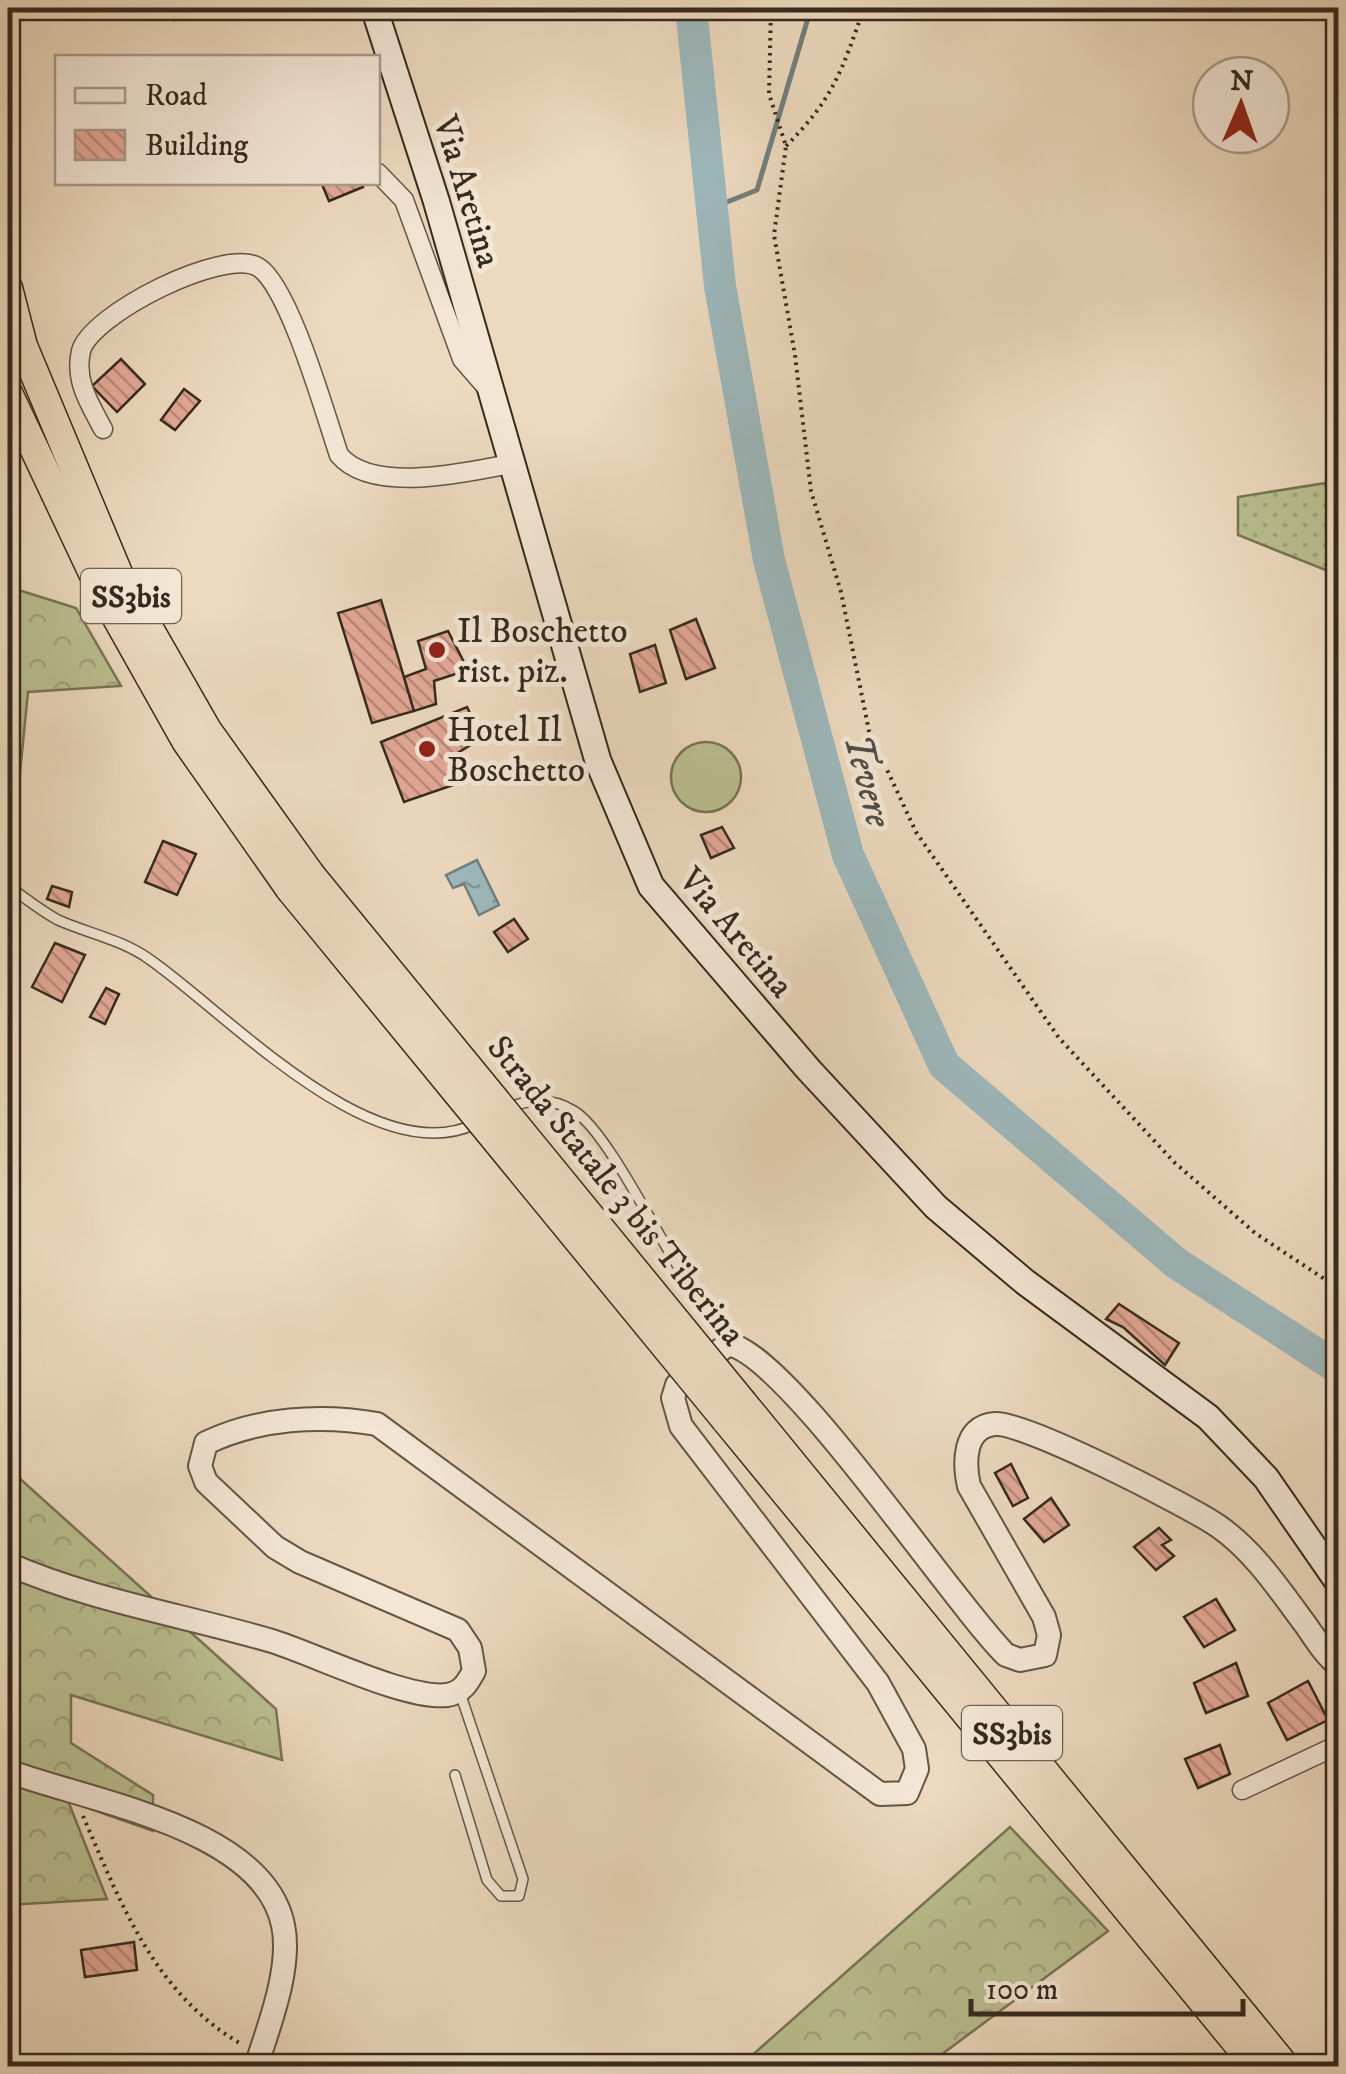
<svg xmlns="http://www.w3.org/2000/svg" width="1346" height="2074" font-family="'IM FELL DW Pica',serif">
<style>
.green{fill:url(#green-dots);stroke:#787457;stroke-width:2.5}
.forest{fill:url(#forest-crowns);stroke:#787457;stroke-width:2.5}
.pitch{fill:#babf90;stroke:#787457;stroke-width:2.5}
.water{fill:url(#water-ripples);stroke:#737f7d;stroke-width:2.5}
.lines{fill:none;stroke-linecap:round;stroke-linejoin:round}
.stream{stroke:#737f7d;stroke-width:5}
.river{stroke:#9db8bc;stroke-width:32}
.building{fill:url(#building-back-hatch);stroke:#352a1e;stroke-width:2.5}
.service-casing{stroke:#635646;stroke-width:12}
.minor-casing{stroke:#635646;stroke-width:21}
.tertiary-casing{stroke:#635646;stroke-width:26}
.secondary-casing{stroke:#352a1e;stroke-width:29}
.trunk-casing{stroke:#352a1e;stroke-width:31}
.path{stroke:#352a1e;stroke-width:4;stroke-dasharray:2.5 5;stroke-linecap:butt}
.service{stroke:#f3e6d5;stroke-width:9}
.minor{stroke:#f3e6d5;stroke-width:18}
.tertiary{stroke:#f3e6d5;stroke-width:22}
.secondary{stroke:#f3e6d5;stroke-width:25}
.trunk{stroke:#ecd9be;stroke-width:28}
.trunk-bridge-casing{stroke:#352a1e;stroke-width:31;stroke-linecap:butt}
.trunk-bridge{stroke:#ecd9be;stroke-width:28}
.poi-dot{fill:#8f2418;stroke:#f3e6d5;stroke-width:4}
.labels{text-anchor:middle;stroke-width:10;stroke-linejoin:round;paint-order:stroke}
.shield{fill:#f3e6d5;stroke:#6e6255;stroke-width:2.5}
.shield-label{font-size:32px;font-weight:bold;fill:#352a1e}
.street-label{font-size:35px;fill:#352a1e;stroke:#f3e6d5}
.poi-label{font-size:35px;fill:#352a1e;stroke:#f3e6d5;text-anchor:start}
.water-label{font-size:38px;font-style:italic;fill:#4f4e46;stroke:#f3e6d5}
</style>
<defs>
<pattern id="green-dots" width="8" height="8" patternUnits="userSpaceOnUse" patternTransform="scale(2.5)"><rect width="8" height="8" fill="#babf90"/><path d="M2 2h.1M6 6h.1" fill="none" stroke="#a0a47c" stroke-width="1.8" stroke-linecap="round"/></pattern>
<pattern id="forest-crowns" width="20" height="18" patternUnits="userSpaceOnUse" patternTransform="scale(2.5)"><rect width="20" height="18" fill="#babf90"/><path d="M2 6a3 3 0 1 1 6 0M12 15a3 3 0 1 1 6 0" fill="none" stroke="#a0a47c"/></pattern>
<pattern id="water-ripples" width="26" height="14" patternUnits="userSpaceOnUse" patternTransform="scale(2.5)"><rect width="26" height="14" fill="#9db8bc"/><path d="M2 4q2-2 4 0t4 0M15 11q2-2 4 0t4 0" fill="none" stroke="#819698"/></pattern>
<pattern id="building-back-hatch" width="6" height="6" patternUnits="userSpaceOnUse" patternTransform="scale(2.5)"><rect width="6" height="6" fill="#e3a896"/><path d="M-1 5l2 2M0 0l6 6M5-1l2 2" fill="none" stroke="#b9897a"/></pattern>
</defs>
<rect width="100%" height="100%" fill="#ecd9be"/>
<filter id="stains"><feTurbulence type="fractalNoise" baseFrequency=".002" numOctaves="4"/><feColorMatrix values="0 0 0 0 .2 0 0 0 0 .09 0 0 0 0 .02 0 0 0 .5 -.17"/></filter>
<radialGradient id="worn" r=".72"><stop offset=".6" stop-color="#630" stop-opacity="0"/><stop offset="1" stop-color="#630" stop-opacity=".3"/></radialGradient>
<path class="green" d="M 1338,481 L 1338,575 L 1238,535 L 1238,497 Z"/>
<g class="forest">
<path d="M 9,587 L 76,608 L 121,686 L 28,692 L 14,834 L 8,835 Z"/>
<path d="M 8,1468 L 276,1709 L 282,1760 L 71,1695 L 71,1743 L 153,1795 L 153,1831 L 68,1801 L 107,1899 L 8,1905 Z"/>
<path d="M 1010,1827 L 1108,1931 L 926,2066 L 740,2066 Z"/>
</g>
<circle class="pitch" cx="706" cy="777" r="35"/>
<path class="water" d="M 477,860 L 499,905 L 479,915 L 464,884 L 453,888 L 446,875 Z"/>
<g class="lines">
<path class="stream" d="M 712,208 L 757,190 L 811,8"/>
<path class="river" d="M 691,8 L 720,286 L 769,560 L 848,855 L 944,1065 L 1176,1263 L 1338,1368"/>
</g>
<g class="building">
<path d="M 171,8 L 206,8 L 174,20 Z"/>
<path d="M 321,182 L 361,182 L 363,187 L 329,201 Z"/>
<path d="M 121,359 L 145,384 L 117,412 L 92,386 Z"/>
<path d="M 184,389 L 200,401 L 175,430 L 161,420 Z"/>
<path d="M 381,600 L 414,711 L 372,723 L 338,613 Z"/>
<path d="M 696,619 L 715,668 L 686,679 L 670,630 Z"/>
<path d="M 448,631 L 468,670 L 434,681 L 436,704 L 414,711 L 404,677 L 426,669 L 418,641 Z"/>
<path d="M 655,645 L 666,683 L 640,692 L 630,654 Z"/>
<path d="M 467,707 L 482,738 L 451,757 L 459,783 L 404,802 L 381,742 Z"/>
<path d="M 722,827 L 734,848 L 711,858 L 701,835 Z"/>
<path d="M 163,841 L 196,854 L 177,895 L 145,882 Z"/>
<path d="M 52,886 L 72,892 L 69,907 L 47,899 Z"/>
<path d="M 514,919 L 528,939 L 508,952 L 494,932 Z"/>
<path d="M 55,943 L 85,955 L 62,1002 L 32,987 Z"/>
<path d="M 106,988 L 119,994 L 105,1024 L 90,1017 Z"/>
<path d="M 1119,1304 L 1179,1343 L 1165,1365 L 1123,1327 L 1106,1319 Z"/>
<path d="M 1011,1464 L 1028,1498 L 1013,1506 L 995,1473 Z"/>
<path d="M 1051,1498 L 1069,1525 L 1044,1542 L 1024,1519 Z"/>
<path d="M 1159,1528 L 1171,1540 L 1162,1545 L 1174,1556 L 1156,1570 L 1134,1547 Z"/>
<path d="M 1216,1599 L 1235,1630 L 1204,1647 L 1184,1617 Z"/>
<path d="M 1236,1663 L 1248,1696 L 1206,1713 L 1194,1683 Z"/>
<path d="M 1308,1681 L 1328,1720 L 1287,1740 L 1268,1703 Z"/>
<path d="M 1220,1745 L 1230,1774 L 1198,1788 L 1185,1759 Z"/>
<path d="M 134,1942 L 137,1970 L 85,1977 L 81,1950 Z"/>
</g>
<g class="lines">
<g class="service-casing">
<g id="service">
<path d="M 8,886 C 24,897 41,911 58,920 C 87,933 123,940 149,959 C 225,1011 373,1173 475,1124"/>
<path d="M 507,1109 C 529,1098 552,1098 574,1111 C 606,1130 657,1235 681,1271 C 697,1295 715,1317 732,1339"/>
<path d="M 455,1775 L 487,1880 L 501,1896 L 519,1896 L 523,1879 L 460,1693"/>
</g>
</g>
<g class="minor-casing">
<g id="minor">
<path d="M 378,173 L 404,200 L 462,359 L 488,389"/>
<path d="M 103,429 C 90,404 74,381 81,351 C 91,314 224,247 258,267 C 289,285 326,417 339,455 C 372,494 463,473 510,464"/>
<path d="M 1242,1790 L 1338,1745"/>
</g>
</g>
<g class="tertiary-casing">
<g id="tertiary">
<path d="M 8,1564 C 93,1601 183,1615 272,1641 C 314,1654 407,1700 447,1695 C 462,1693 468,1682 474,1671 L 470,1648 L 458,1630 L 300,1562 L 275,1547 L 206,1482 L 200,1466 L 206,1443 C 258,1418 321,1414 377,1424 L 880,1794 L 907,1793 L 917,1769 L 914,1749 L 878,1683 L 681,1426 L 673,1398 L 677,1385 L 728,1344 C 788,1355 950,1599 1006,1655 L 1020,1660 L 1045,1655 L 1049,1635 L 1044,1617 L 969,1486 C 964,1464 963,1426 995,1424 C 1023,1421 1189,1506 1218,1526 C 1254,1551 1279,1589 1305,1624 C 1315,1638 1325,1655 1338,1665"/>
<path d="M 8,1771 C 87,1801 263,1827 283,1925 C 292,1967 269,2026 256,2066"/>
</g>
</g>
<g class="secondary-casing">
<path id="secondary" d="M 374,8 L 436,200 L 598,761 L 651,886 L 808,1069 L 936,1207 L 1025,1282 L 1208,1417 L 1266,1478 L 1338,1582"/>
</g>
<g class="trunk-casing">
<g id="trunk">
<path d="M 8,288 L 23,346 L 120,578 L 207,730 L 310,874"/>
<path d="M 8,393 L 100,588 L 186,741 L 290,889"/>
<path d="M 743,1403 L 1285,2066"/>
<path d="M 725,1419 L 1256,2066"/>
</g>
</g>
<g class="path">
<path d="M 771,8 L 769,94 L 786,146 L 774,235 L 795,355 L 811,491 L 841,592 L 869,731 L 916,832 L 1059,1038 L 1174,1162 L 1255,1233 L 1338,1288"/>
<path d="M 786,146 C 834,98 842,70 864,8"/>
<path d="M 83,1816 C 121,1904 155,1995 243,2045"/>
</g>
<use href="#service" class="service"/>
<use href="#minor" class="minor"/>
<use href="#tertiary" class="tertiary"/>
<use href="#secondary" class="secondary"/>
<use href="#trunk" class="trunk"/>
<g class="trunk-bridge-casing">
<g id="trunk-bridge">
<path d="M 310,874 L 743,1403"/>
<path d="M 290,889 L 725,1419"/>
</g>
</g>
<use href="#trunk-bridge" class="trunk-bridge"/>
</g>
<g class="poi-dot">
<circle cx="437" cy="650" r="10"/>
<circle cx="427" cy="749" r="10"/>
</g>
<g class="labels">
<g class="shield">
<rect x="81" y="569" width="100" height="54" rx="8"/>
<rect x="962" y="1706" width="100" height="54" rx="8"/>
</g>
<g class="shield-label">
<text x="131" y="607">SS3bis</text>
<text x="1012" y="1744">SS3bis</text>
</g>
<g class="street-label">
<text transform="translate(468 191) rotate(73)" y="12">Via Aretina</text>
<text transform="translate(737 932) rotate(50)" y="12">Via Aretina</text>
<text transform="translate(617 1190) rotate(51)" y="12">Strada Statale 3 bis Tiberina</text>
</g>
<g class="poi-label">
<text x="457" y="642">Il Boschetto<tspan x="457" dy="40">rist. piz.</tspan></text>
<text x="447" y="741">Hotel Il<tspan x="447" dy="40">Boschetto</tspan></text>
</g>
<g class="water-label">
<text transform="translate(869 780) rotate(75)" y="13">Tevere</text>
</g>
</g>
<rect width="1346" height="2074" fill="none" stroke="#ecd9be" stroke-width="40"/>
<rect x="10" y="10" width="1326" height="2054" fill="none" stroke="#352a1e" stroke-width="5"/>
<rect x="20" y="20" width="1306" height="2034" fill="none" stroke="#352a1e" stroke-width="2.5"/>
<rect x="55" y="55" width="325" height="130" fill="#f3e6d5" stroke="#a79b8c" stroke-width="2.5"/>
<rect x="75" y="88" width="50" height="15" fill="#f3e6d5" stroke="#a79b8c" stroke-width="2.5"/>
<text x="145" y="105" font-size="30" fill="#352a1e">Road</text>
<rect x="75" y="130" width="50" height="30" fill="url(#building-back-hatch)" stroke="#a79b8c" stroke-width="2.5"/>
<text x="145" y="155" font-size="30" fill="#352a1e">Building</text>
<g transform="translate(1241 105) rotate(2)"><circle r="48" fill="#f3e6d5" stroke="#a79b8c" stroke-width="2.5"/>
<path d="M0-8L18 38L0 25L-18 38Z" fill="#8f2418"/>
<text y="-15" font-size="28" font-weight="bold" text-anchor="middle" fill="#352a1e">N</text>
</g>
<path d="M971 1999v15h272v-15" fill="none" stroke="#352a1e" stroke-width="5"/>
<text x="986" y="1999" font-size="30" fill="#352a1e" stroke="#f3e6d5" stroke-width="8" paint-order="stroke">100 m</text>
<rect width="100%" height="100%" filter="url(#stains)"/>
<rect width="100%" height="100%" fill="url(#worn)"/>
</svg>
